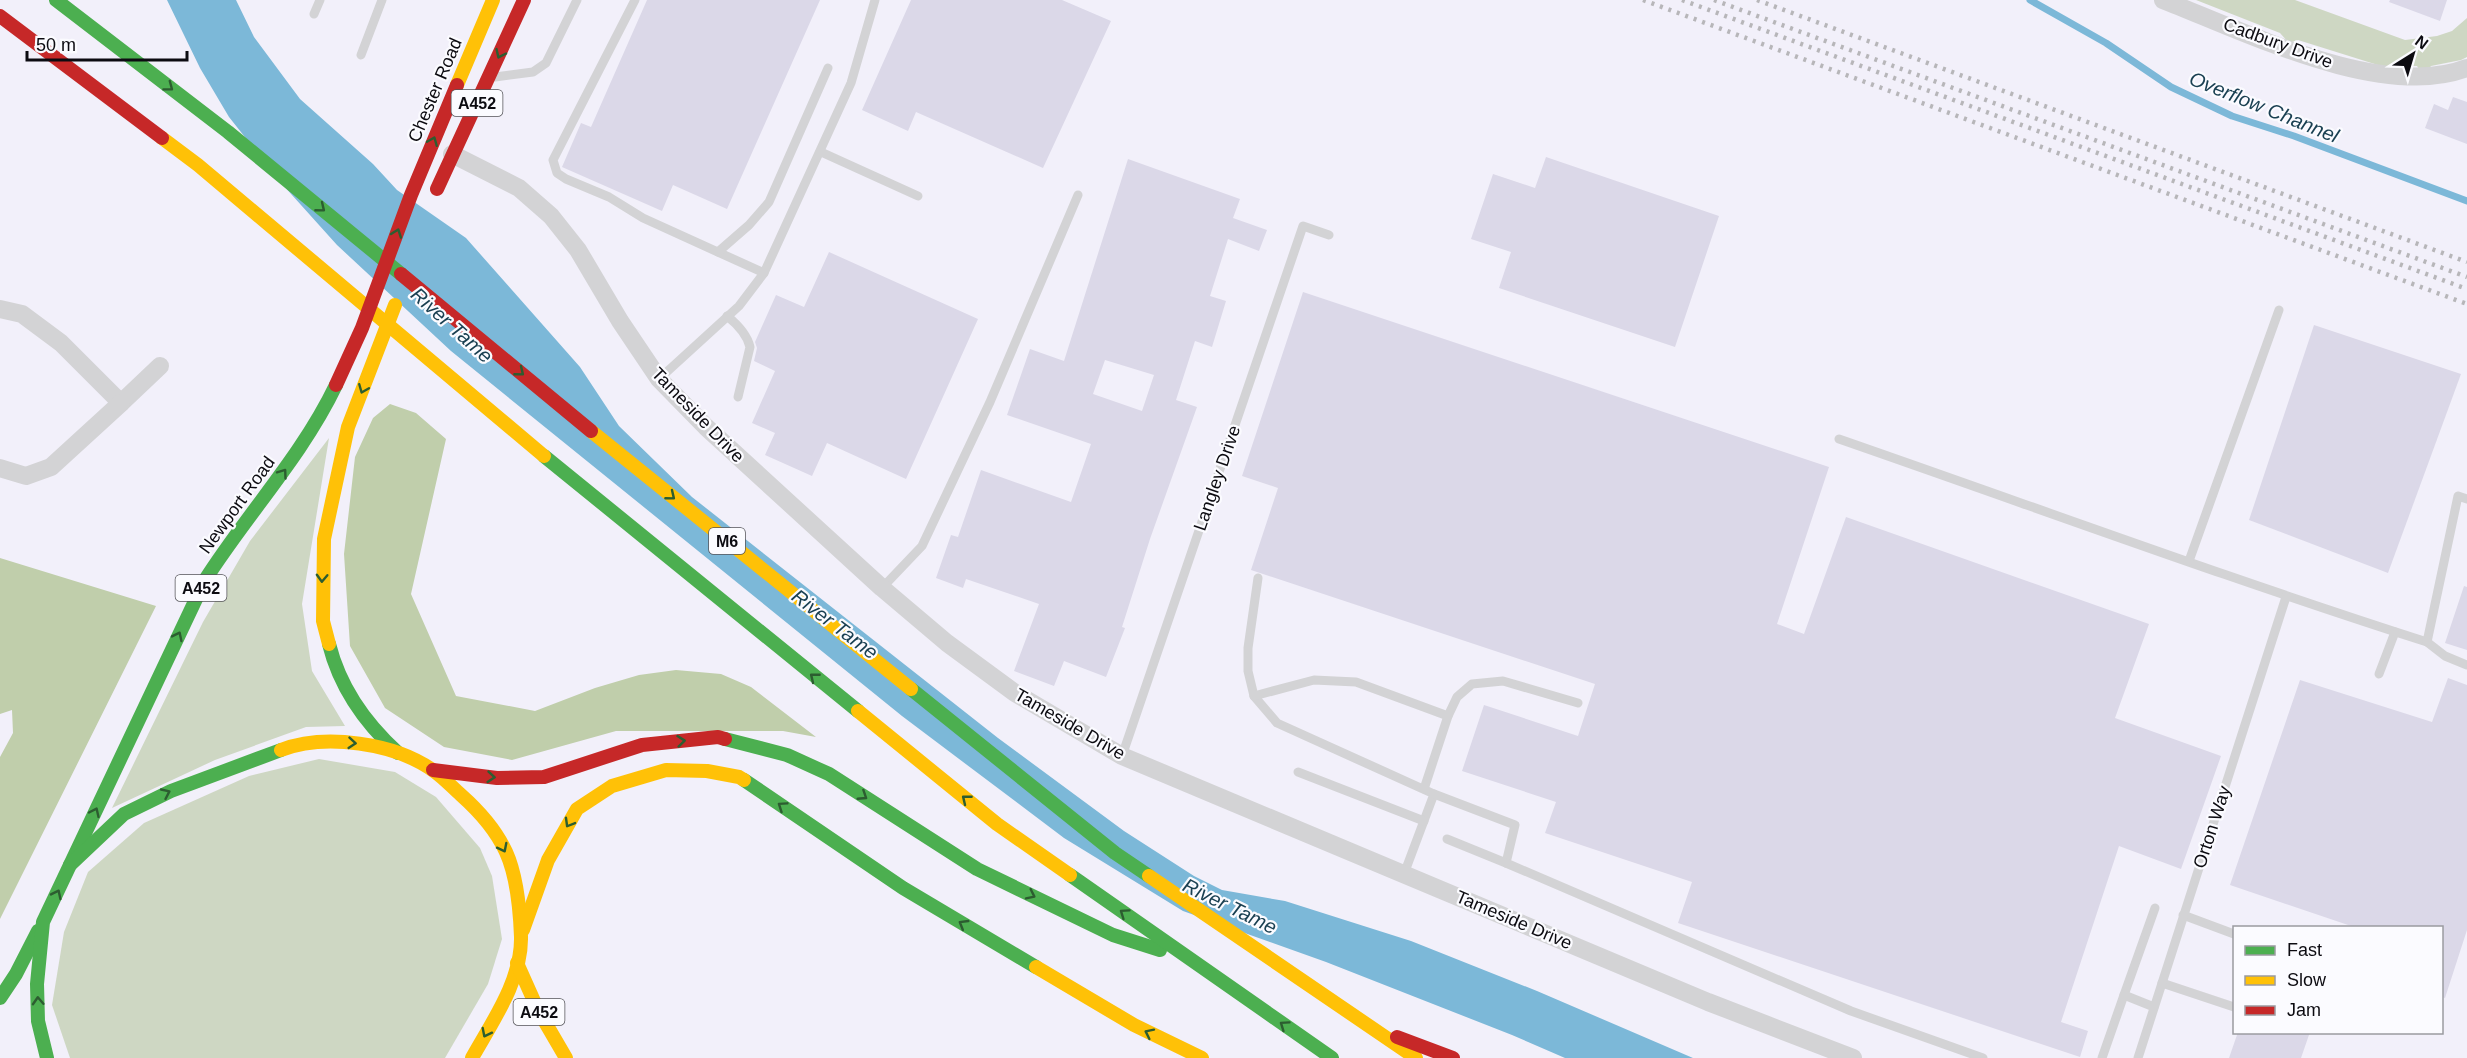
<svg xmlns="http://www.w3.org/2000/svg" width="2467" height="1058" font-family="Helvetica,sans-serif">
<style>
.green{fill:#ced7c3}
.forest{fill:#c0ceab}
.water{fill:#7cb8d8}
.lines{fill:none;stroke-linecap:round;stroke-linejoin:round}
.stream{stroke:#7cb8d8;stroke-width:7}
.building{fill:#dbd8e8;fill-rule:evenodd}
.lane{stroke:#d3d3d5;stroke-width:9}
.street{stroke:#d3d3d5;stroke-width:18}
.fast{stroke:#4caf50;stroke-width:14}
.slow{stroke:#ffc107;stroke-width:14}
.jam{stroke:#c62828;stroke-width:14}
.rail{stroke:#b7b6b9;stroke-width:4.5;stroke-dasharray:3 6;stroke-linecap:butt}
.oneway{stroke:#2c5d30}
.labels{text-anchor:middle;stroke-width:4.5;stroke-linejoin:round;paint-order:stroke}
.shield{fill:#fbfbff;stroke:#545358;stroke-width:1.5}
.shield-label{font-size:16px;font-weight:bold;fill:#0c0b11}
.street-label{font-size:18px;fill:#0c0b11;stroke:#fbfbff}
.water-label{font-size:20px;font-style:italic;fill:#1a4052;stroke:#fbfbff}
</style>
<rect width="100%" height="100%" fill="#f2f0fa"/>
<g class="green">
<path d="M 2196,0 L 2295,0 L 2405,40 L 2437,36 L 2452,31 L 2467,18 L 2467,57 L 2461,60 L 2431,66 L 2426,73 L 2421,72 L 2417,66 L 2381,66 L 2298,40 L 2289,43 L 2280,33 Z"/>
<path d="M 329,438 L 302,604 L 312,671 L 345,726 L 306,727 L 215,760 L 112,808 L 203,622 L 250,541 Z"/>
<path d="M 319,759 L 395,772 L 436,797 L 480,848 L 492,876 L 502,939 L 488,984 L 445,1058 L 70,1058 L 52,1005 L 64,932 L 88,872 L 144,823 L 249,776 Z"/>
</g>
<g class="forest">
<path d="M 390,404 L 416,413 L 446,439 L 411,594 L 456,696 L 535,711 L 595,688 L 639,675 L 676,670 L 721,674 L 751,687 L 816,737 L 783,731 L 616,731 L 512,760 L 444,747 L 385,708 L 350,646 L 344,554 L 355,457 L 373,418 Z"/>
<path d="M 0,558 L 156,606 L 0,919 L 0,757 L 13,733 L 12,710 L 0,714 Z"/>
</g>
<path class="water" d="M 167,0 L 236,0 L 254,37 L 300,99 L 373,164 L 397,190 L 466,238 L 580,367 L 619,426 L 692,497 L 998,738 L 1124,831 L 1194,876 L 1222,890 L 1285,901 L 1411,941 L 1537,991 L 1693,1058 L 1565,1058 L 1512,1035 L 1326,962 L 1183,911 L 1064,838 L 902,716 L 451,351 L 337,245 L 283,185 L 229,117 L 200,68 Z"/>
<g class="lines">
<path class="stream" d="M 2030,0 L 2106,43 L 2171,87 L 2232,116 L 2294,136 L 2467,201"/>
</g>
<g class="building">
<path d="M 647,0 L 820,0 L 727,209 L 673,185 L 662,211 L 562,167 L 581,123 L 591,127 Z"/>
<path d="M 911,0 L 1062,0 L 1111,21 L 1043,168 L 916,112 L 908,131 L 862,110 Z"/>
<path d="M 2390,0 L 2447,0 L 2440,21 L 2389,2 Z"/>
<path d="M 2453,97 L 2467,102 L 2467,144 L 2425,128 L 2434,104 L 2448,110 Z"/>
<path d="M 1546,157 L 1719,216 L 1675,347 L 1499,288 L 1511,252 L 1471,239 L 1493,174 L 1535,188 Z"/>
<path d="M 1128,159 L 1240,199 L 1233,218 L 1267,230 L 1259,251 L 1228,239 L 1210,296 L 1226,301 L 1212,347 L 1195,341 L 1176,400 L 1197,407 L 1150,539 L 1122,627 L 1125,628 L 1106,677 L 1064,661 L 1054,686 L 1014,671 L 1039,604 L 966,579 L 963,588 L 936,578 L 951,535 L 958,537 L 981,470 L 1071,502 L 1091,444 L 1007,415 L 1030,349 L 1064,361 ZM 1105,360 L 1154,375 L 1142,411 L 1093,394 Z"/>
<path d="M 829,252 L 978,319 L 906,479 L 827,443 L 812,476 L 765,455 L 775,433 L 752,423 L 775,371 L 754,361 L 757,348 L 755,342 L 776,295 L 804,307 Z"/>
<path d="M 1303,292 L 1829,467 L 1777,624 L 1804,634 L 1846,517 L 2149,624 L 2115,718 L 2221,756 L 2181,869 L 2119,846 L 2061,1022 L 2088,1031 L 2080,1057 L 1678,923 L 1692,882 L 1545,833 L 1556,802 L 1462,771 L 1484,705 L 1578,736 L 1595,684 L 1251,570 L 1278,488 L 1242,476 Z"/>
<path d="M 2314,325 L 2461,374 L 2388,573 L 2249,520 Z"/>
<path d="M 2464,586 L 2467,587 L 2467,650 L 2445,643 Z"/>
<path d="M 2448,678 L 2467,685 L 2467,930 L 2445,998 L 2442,997 L 2442,927 L 2354,927 L 2230,885 L 2300,680 L 2432,722 Z"/>
<path d="M 2238,1032 L 2310,1032 L 2301,1058 L 2229,1058 Z"/>
</g>
<g class="lines">
<g class="lane">
<path d="M 635,0 L 553,160 L 557,173 L 566,179 L 609,197 L 643,218 L 764,273"/>
<path d="M 314,14 L 320,0"/>
<path d="M 361,55 L 382,0"/>
<path d="M 495,77 L 533,72 L 546,63 L 577,0"/>
<path d="M 821,152 L 918,196"/>
<path d="M 718,252 L 749,225 L 769,202 L 828,68"/>
<path d="M 727,316 C 737,324 747,334 750,347 L 738,397"/>
<path d="M 659,379 L 739,306 L 764,273 L 851,83 L 875,0"/>
<path d="M 1839,439 C 2035,507 2230,579 2427,642 L 2458,496 L 2467,499"/>
<path d="M 2189,561 L 2279,310"/>
<path d="M 1258,578 L 1248,648 L 1248,671 L 1254,696 L 1277,723 L 1434,794 L 1404,874"/>
<path d="M 882,588 L 922,546 L 990,402 L 1078,195"/>
<path d="M 2427,642 L 2445,656 L 2467,665"/>
<path d="M 2379,674 L 2395,632"/>
<path d="M 1254,696 L 1314,680 L 1356,682 L 1448,716"/>
<path d="M 1122,756 L 1303,226 L 1329,235"/>
<path d="M 1298,772 L 1424,821"/>
<path d="M 1424,789 L 1448,716 L 1457,697 L 1472,684 L 1503,681 L 1578,703"/>
<path d="M 1434,794 L 1515,825 L 1506,863 L 1851,1011 L 1983,1058"/>
<path d="M 1447,839 L 1506,863"/>
<path d="M 2183,915 L 2234,934"/>
<path d="M 2162,983 L 2234,1007"/>
<path d="M 2124,995 L 2155,908"/>
<path d="M 2102,1058 L 2124,995 L 2154,1007"/>
<path d="M 2138,1058 L 2286,597"/>
</g>
<g class="street">
<path d="M 2163,0 C 2243,31 2383,101 2467,68"/>
<path d="M 452,154 L 519,188 L 551,216 L 578,250 L 620,321 L 659,379 L 706,427 L 882,588 L 947,643 L 1015,693 L 1122,756 L 1708,1002 L 1853,1058"/>
<path d="M 0,309 L 22,314 L 61,343 L 121,403 L 160,366"/>
<path d="M 0,468 L 26,476 L 51,467 L 121,403"/>
</g>
<g class="fast">
<path d="M 56,0 L 228,132 L 401,274"/>
<path d="M 544,456 L 858,711"/>
<path d="M 329,644 C 340,688 365,723 398,753"/>
<path d="M 911,689 L 1115,853 L 1149,876"/>
<path d="M 725,739 L 787,755 L 829,774 L 977,869 L 1113,935 L 1160,950"/>
<path d="M 744,780 L 903,888 L 1036,967"/>
<path d="M 70,865 L 205,580 C 247,514 302,456 336,385"/>
<path d="M 1070,875 L 1332,1058"/>
<path d="M 0,998 L 16,974 L 38,931"/>
<path d="M 47,1058 L 38,1021 L 37,984 L 43,922 L 70,865 L 124,814 L 171,791 L 281,750"/>
</g>
<g class="slow">
<path d="M 457,85 L 493,0"/>
<path d="M 162,138 L 198,165 L 544,456"/>
<path d="M 591,431 L 911,689"/>
<path d="M 329,644 L 323,621 L 324,539 L 348,427 L 395,305"/>
<path d="M 858,711 L 997,824 L 1070,875"/>
<path d="M 281,750 C 325,733 395,743 434,771 C 444,778 452,787 461,795 C 479,811 496,830 506,852 C 517,876 520,910 521,937 C 522,980 492,1022 472,1058"/>
<path d="M 1149,876 L 1416,1058"/>
<path d="M 523,930 L 548,860 L 577,809 L 612,786 L 666,770 L 707,771 L 739,777 L 744,780"/>
<path d="M 517,963 L 538,1010 L 566,1058"/>
<path d="M 1036,967 L 1134,1025 L 1202,1058"/>
</g>
<g class="jam">
<path d="M 0,16 L 162,138"/>
<path d="M 437,189 L 524,0"/>
<path d="M 401,274 L 591,431"/>
<path d="M 336,385 L 362,328 L 411,195 L 457,85"/>
<path d="M 433,770 L 497,778 L 544,777 L 642,745 L 718,737 L 725,739"/>
<path d="M 1397,1037 L 1453,1058"/>
</g>
<g class="rail">
<path d="M 1643,0 L 2467,304"/>
<path d="M 1682,0 L 2467,289"/>
<path d="M 1714,0 L 2467,277"/>
<path d="M 1757,0 L 2467,262"/>
</g>
</g>
<defs><path id="oneway-chevron" d="M-2-3.5L2.5 0L-2 3.5" fill="none" stroke-width="1.6" stroke-linecap="round" stroke-linejoin="round" transform="scale(1.5)"/></defs>
<g class="oneway">
<use href="#oneway-chevron" transform="translate(500 54) rotate(115)"/>
<use href="#oneway-chevron" transform="translate(169 87) rotate(37)"/>
<use href="#oneway-chevron" transform="translate(433 141) rotate(-68)"/>
<use href="#oneway-chevron" transform="translate(321 208) rotate(39)"/>
<use href="#oneway-chevron" transform="translate(397 233) rotate(-70)"/>
<use href="#oneway-chevron" transform="translate(520 372) rotate(39)"/>
<use href="#oneway-chevron" transform="translate(363 389) rotate(112)"/>
<use href="#oneway-chevron" transform="translate(283 473) rotate(-54)"/>
<use href="#oneway-chevron" transform="translate(671 496) rotate(39)"/>
<use href="#oneway-chevron" transform="translate(322 578) rotate(92)"/>
<use href="#oneway-chevron" transform="translate(178 636) rotate(-64)"/>
<use href="#oneway-chevron" transform="translate(814 677) rotate(-141)"/>
<use href="#oneway-chevron" transform="translate(681 741) rotate(-6)"/>
<use href="#oneway-chevron" transform="translate(352 743) rotate(5)"/>
<use href="#oneway-chevron" transform="translate(491 777) rotate(5)"/>
<use href="#oneway-chevron" transform="translate(166 793) rotate(-25)"/>
<use href="#oneway-chevron" transform="translate(863 796) rotate(33)"/>
<use href="#oneway-chevron" transform="translate(966 799) rotate(-141)"/>
<use href="#oneway-chevron" transform="translate(782 806) rotate(-146)"/>
<use href="#oneway-chevron" transform="translate(95 812) rotate(-65)"/>
<use href="#oneway-chevron" transform="translate(569 823) rotate(120)"/>
<use href="#oneway-chevron" transform="translate(503 848) rotate(63)"/>
<use href="#oneway-chevron" transform="translate(57 894) rotate(-64)"/>
<use href="#oneway-chevron" transform="translate(1031 895) rotate(26)"/>
<use href="#oneway-chevron" transform="translate(1124 913) rotate(-145)"/>
<use href="#oneway-chevron" transform="translate(963 924) rotate(-149)"/>
<use href="#oneway-chevron" transform="translate(38 1001) rotate(-93)"/>
<use href="#oneway-chevron" transform="translate(1284 1025) rotate(-145)"/>
<use href="#oneway-chevron" transform="translate(486 1033) rotate(117)"/>
<use href="#oneway-chevron" transform="translate(1149 1033) rotate(-154)"/>
</g>
<g class="labels">
<g class="shield">
<rect x="451.5" y="90" width="51" height="26" rx="4.5"/>
<rect x="709" y="528" width="36" height="26" rx="4.5"/>
<rect x="175.5" y="575" width="51" height="26" rx="4.5"/>
<rect x="513.5" y="999" width="51" height="26" rx="4.5"/>
</g>
<g class="shield-label">
<text x="477" y="109">A452</text>
<text x="727" y="547">M6</text>
<text x="201" y="594">A452</text>
<text x="539" y="1018">A452</text>
</g>
<g class="street-label">
<text transform="translate(2278 43) rotate(20)" y="6">Cadbury Drive</text>
<text transform="translate(435 90) rotate(-67)" y="6">Chester Road</text>
<text transform="translate(698 415) rotate(46)" y="6">Tameside Drive</text>
<text transform="translate(1217 478) rotate(-71)" y="6">Langley Drive</text>
<text transform="translate(237 505) rotate(-54)" y="6">Newport Road</text>
<text transform="translate(1070 724) rotate(30)" y="6">Tameside Drive</text>
<text transform="translate(2212 827) rotate(-72)" y="6">Orton Way</text>
<text transform="translate(1514 920) rotate(23)" y="6">Tameside Drive</text>
</g>
<g class="water-label">
<text transform="translate(2264 107) rotate(22)" y="7">Overflow Channel</text>
<text transform="translate(452 325) rotate(42)" y="7">River Tame</text>
<text transform="translate(835 624) rotate(37)" y="7">River Tame</text>
<text transform="translate(1230 906) rotate(26)" y="7">River Tame</text>
</g>
</g>
<rect x="2233" y="926" width="210" height="108" fill="#fbfbff" stroke="#9b9ba0" stroke-width="1.5"/>
<rect x="2245" y="946" width="30" height="9" fill="#4caf50" stroke="#9b9ba0" stroke-width="1.5"/>
<text x="2287" y="956" font-size="18" fill="#0c0b11">Fast</text>
<rect x="2245" y="976" width="30" height="9" fill="#ffc107" stroke="#9b9ba0" stroke-width="1.5"/>
<text x="2287" y="986" font-size="18" fill="#0c0b11">Slow</text>
<rect x="2245" y="1006" width="30" height="9" fill="#c62828" stroke="#9b9ba0" stroke-width="1.5"/>
<text x="2287" y="1016" font-size="18" fill="#0c0b11">Jam</text>
<g transform="translate(2413 54) rotate(37)" stroke="#fbfbff" stroke-width="4.5" paint-order="stroke">
<path d="M0-4.5L10 22L0 15L-10 22Z" fill="#0c0b11"/>
<text y="-9" font-size="16" font-weight="bold" text-anchor="middle" fill="#0c0b11">N</text>
</g>
<path d="M27 51v9h160v-9" fill="none" stroke="#0c0b11" stroke-width="3"/>
<text x="36" y="51" font-size="18" fill="#0c0b11" stroke="#fbfbff" stroke-width="4.5" paint-order="stroke">50 m</text>
</svg>
